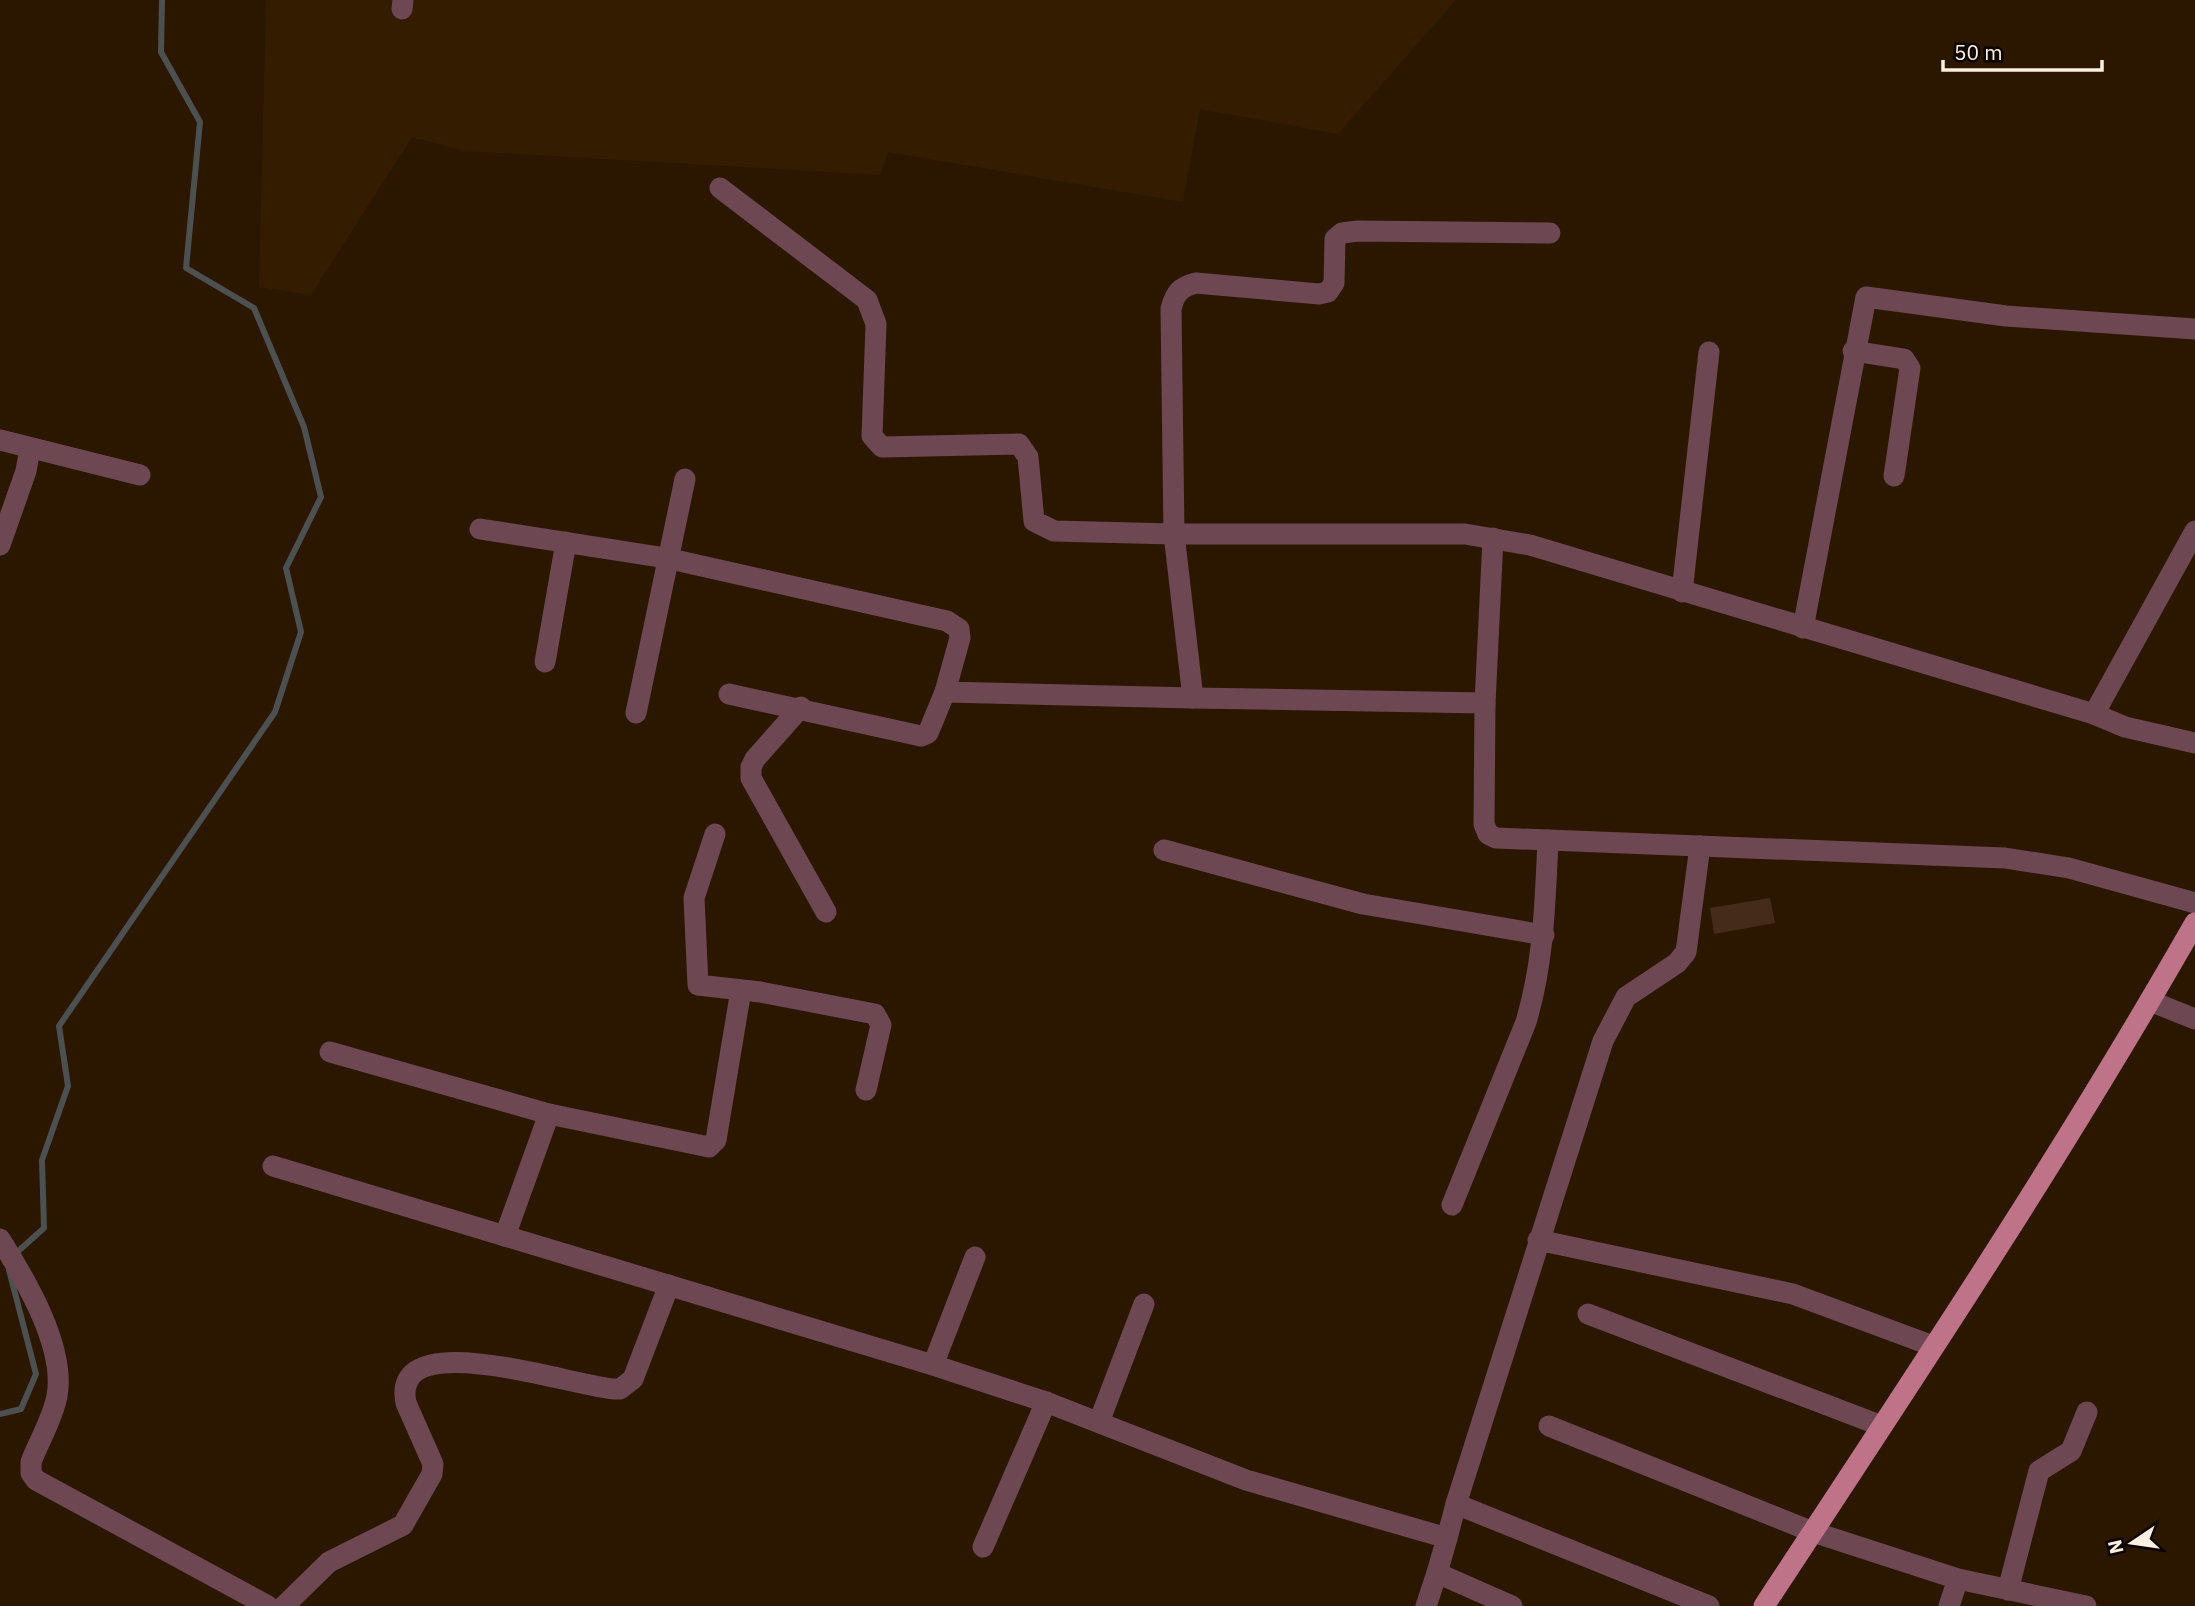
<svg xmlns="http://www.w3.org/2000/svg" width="2195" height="1606" font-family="'IBM Plex Sans',sans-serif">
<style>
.built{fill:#341c00}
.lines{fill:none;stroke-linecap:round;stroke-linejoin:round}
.stream{stroke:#4d5051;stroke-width:6}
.building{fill:#452b19}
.minor{stroke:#6d4852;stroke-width:21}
.major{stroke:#bf7388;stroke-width:21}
</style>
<rect width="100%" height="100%" fill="#2b1700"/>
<path class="built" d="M 266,0 L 1456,0 L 1338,134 L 1200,109 L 1183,202 L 888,152 L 881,175 L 464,151 L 412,137 L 311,295 L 259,287 Z"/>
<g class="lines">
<g class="stream">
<path d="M 14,1255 L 44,1228 L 42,1160 L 68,1086 L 59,1026 L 275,712 L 301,632 L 286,568 L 321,497 L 304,427 L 254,308 L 186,268 L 200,122 L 161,52 L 162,0"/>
<path d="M 0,1414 L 21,1409 L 36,1374 L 9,1270"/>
</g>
</g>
<path class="building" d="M 1770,898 L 1775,923 L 1714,934 L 1710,908 Z"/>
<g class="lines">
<g class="minor">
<path d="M 402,9 L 403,0"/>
<path d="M 720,188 L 867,300 L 876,324 L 872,436 L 882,447 L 1019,444 L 1028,457 L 1034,521 L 1054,531 L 1174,534 L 1171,309 C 1175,293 1180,287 1196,283 L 1319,294 L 1328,292 L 1334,283 L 1335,239 L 1342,233 L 1358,231 L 1550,233"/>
<path d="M 1853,351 L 1904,359 L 1910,368 L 1894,476"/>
<path d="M 0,440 L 140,475"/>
<path d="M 480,529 L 666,558 L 947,621 L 959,629 L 960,638 L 945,692 L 1193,698 L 1174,534 L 1465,534 L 1530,545 L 2094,714 L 2125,727 L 2195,743"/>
<path d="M 0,545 L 26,471 L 30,449"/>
<path d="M 1682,592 L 1709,352"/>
<path d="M 1803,628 L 1866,297 L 2006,316 L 2195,329"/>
<path d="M 545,662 L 566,542"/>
<path d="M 729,694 L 921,736 L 928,733 L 945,692"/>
<path d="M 1193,698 L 1485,703 L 1493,538"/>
<path d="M 1485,703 L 1484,824 L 1488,834 L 1496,838 L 2005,858 L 2069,868 L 2195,903"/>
<path d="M 801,707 L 755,759 L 751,767 L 751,778 L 826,912"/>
<path d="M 636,713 L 685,479"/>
<path d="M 2094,714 L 2195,531"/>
<path d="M 715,834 L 694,898 L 698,985 L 760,992 L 875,1014 L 881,1025 L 866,1090"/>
<path d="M 1164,850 L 1363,904 L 1544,935"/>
<path d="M 2150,1001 L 2195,1019"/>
<path d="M 330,1052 L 549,1114 L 709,1147 L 716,1140 L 741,990"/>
<path d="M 273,1166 L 933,1365 L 1046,1402 L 1246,1480 L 1447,1538 L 1437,1573 L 1512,1606"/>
<path d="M 1452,1205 L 1526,1022 C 1544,962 1545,903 1548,840"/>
<path d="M 505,1236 L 549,1114"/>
<path d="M 0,1239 C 25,1279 66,1347 57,1396 C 53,1418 39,1441 31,1462 L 31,1473 L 36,1480 L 268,1606"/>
<path d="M 1538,1240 L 1793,1294 L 1933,1346"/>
<path d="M 1588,1314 L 1882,1426"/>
<path d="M 933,1365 L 975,1257"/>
<path d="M 1099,1422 L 1144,1304"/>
<path d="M 1549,1426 L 1813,1532 L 1958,1579 L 2086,1606"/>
<path d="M 1456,1504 L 1709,1606"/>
<path d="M 1447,1538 L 1456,1504 L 1603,1041 L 1626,997 L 1677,963 L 1686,952 L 1700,846"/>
<path d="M 983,1547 L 1046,1402"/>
<path d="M 2008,1590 L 2039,1471 L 2071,1451 L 2087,1412"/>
<path d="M 284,1606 L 329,1562 L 403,1525 L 432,1474 L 433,1464 L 406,1403 C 389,1319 586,1392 620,1389 L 633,1379 L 669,1285"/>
<path d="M 1426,1606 L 1437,1573"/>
<path d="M 1949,1606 L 1958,1579"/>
</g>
<path class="major" d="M 1764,1606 C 1912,1381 2062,1156 2195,923"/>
</g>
<g transform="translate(2132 1543) rotate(257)" stroke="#0d0501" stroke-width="5" paint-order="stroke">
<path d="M0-5L12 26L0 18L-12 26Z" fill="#fdefe1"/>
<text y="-10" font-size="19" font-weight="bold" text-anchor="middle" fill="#fdefe1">N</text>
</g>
<path d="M1943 60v10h159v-10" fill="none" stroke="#fdefe1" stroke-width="3.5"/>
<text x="1954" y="60" font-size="21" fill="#fdefe1" stroke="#0d0501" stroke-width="5" paint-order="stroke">50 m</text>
</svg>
